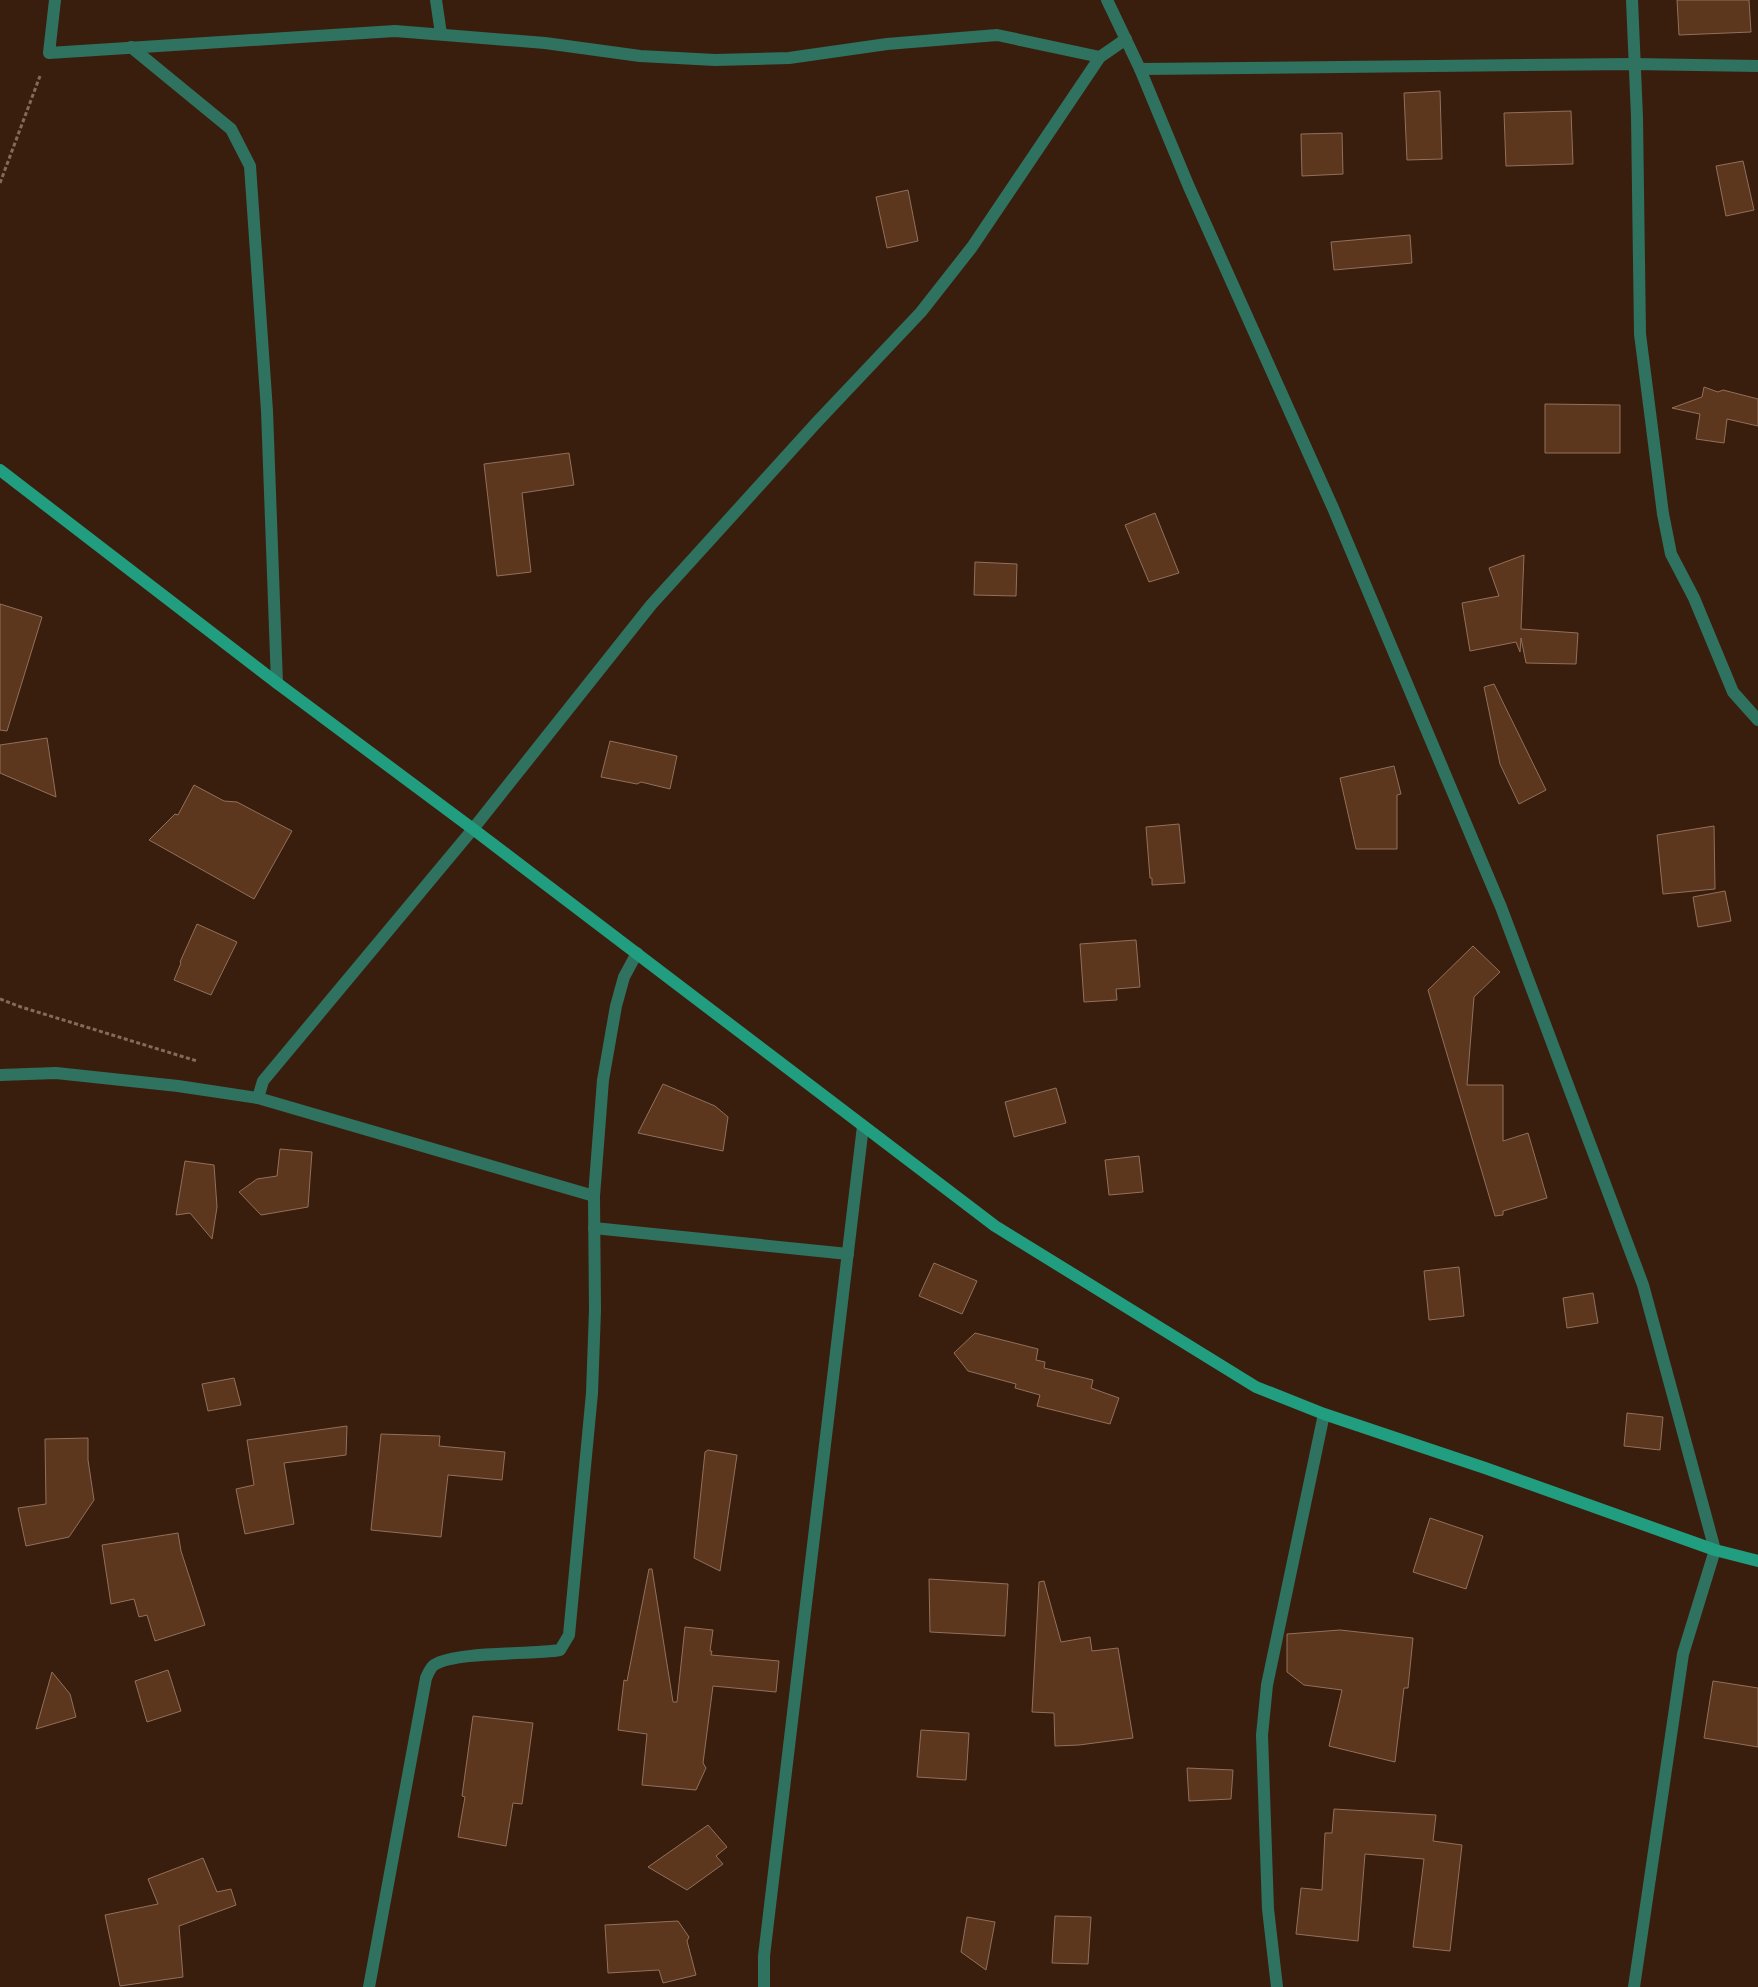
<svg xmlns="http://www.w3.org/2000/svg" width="1758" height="1987" font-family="'DejaVu Sans',sans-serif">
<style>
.building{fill:#5c361d;stroke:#91705c}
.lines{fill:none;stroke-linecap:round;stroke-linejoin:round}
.path{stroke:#836a5b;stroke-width:3;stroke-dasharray:4 2.5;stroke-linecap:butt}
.street{stroke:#2f7260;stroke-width:12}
.secondary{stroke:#219d80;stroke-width:12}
</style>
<rect width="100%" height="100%" fill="#3a1e0d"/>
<g class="building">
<path d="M 1677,0 L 1749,0 L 1751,32 L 1679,35 Z"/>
<path d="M 1440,91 L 1442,159 L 1407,160 L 1404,93 Z"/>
<path d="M 1571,111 L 1573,164 L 1506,166 L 1504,113 Z"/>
<path d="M 1342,133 L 1343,174 L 1302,176 L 1301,134 Z"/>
<path d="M 1743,161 L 1754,210 L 1726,216 L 1716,166 Z"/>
<path d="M 908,190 L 918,241 L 887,248 L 876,197 Z"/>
<path d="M 1410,235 L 1412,263 L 1334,270 L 1331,242 Z"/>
<path d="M 1704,387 L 1718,392 L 1723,390 L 1758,399 L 1758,426 L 1727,419 L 1724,443 L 1696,439 L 1700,414 L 1672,408 L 1702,397 Z"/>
<path d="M 1545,404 L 1620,405 L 1620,453 L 1545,453 Z"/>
<path d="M 569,453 L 574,485 L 522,493 L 531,572 L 497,576 L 484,464 Z"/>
<path d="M 1155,513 L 1179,573 L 1149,582 L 1125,525 Z"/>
<path d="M 1524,555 L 1521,629 L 1578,633 L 1576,664 L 1526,663 L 1521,638 L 1520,652 L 1516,642 L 1470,651 L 1462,603 L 1499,596 L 1489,568 Z"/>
<path d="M 975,562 L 1017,564 L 1016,596 L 974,595 Z"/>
<path d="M 0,604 L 42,617 L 7,731 L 0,730 Z"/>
<path d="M 1494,684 L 1546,790 L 1519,804 L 1500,764 L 1484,687 Z"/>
<path d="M 47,738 L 56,797 L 0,773 L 0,745 Z"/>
<path d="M 610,741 L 677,756 L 670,789 L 641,782 L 637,784 L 601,777 Z"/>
<path d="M 1394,766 L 1401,794 L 1397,795 L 1397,849 L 1356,849 L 1340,778 Z"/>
<path d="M 194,785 L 224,801 L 237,802 L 292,831 L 254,899 L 149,840 L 175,814 L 178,815 Z"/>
<path d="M 1179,824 L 1185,883 L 1152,885 L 1152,878 L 1150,878 L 1146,827 Z"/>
<path d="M 1714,826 L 1715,889 L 1663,894 L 1657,835 Z"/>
<path d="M 1725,891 L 1731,921 L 1698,927 L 1693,897 Z"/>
<path d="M 197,924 L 237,942 L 211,995 L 174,980 L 181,963 L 180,962 Z"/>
<path d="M 1136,940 L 1140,987 L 1116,989 L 1117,1000 L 1084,1002 L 1080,944 Z"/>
<path d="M 1473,946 L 1500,972 L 1474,997 L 1467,1085 L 1503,1085 L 1503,1141 L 1528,1133 L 1547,1198 L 1503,1211 L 1503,1215 L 1495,1216 L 1428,990 Z"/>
<path d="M 663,1084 L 715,1106 L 728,1117 L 723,1151 L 638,1133 Z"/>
<path d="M 1056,1088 L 1066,1123 L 1014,1137 L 1005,1102 Z"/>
<path d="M 280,1149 L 312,1152 L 308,1207 L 261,1215 L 239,1192 L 257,1179 L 277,1176 Z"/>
<path d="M 1139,1156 L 1143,1192 L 1109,1195 L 1105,1160 Z"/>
<path d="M 185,1161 L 214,1165 L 217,1207 L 212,1239 L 190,1213 L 176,1215 Z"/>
<path d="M 934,1263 L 977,1281 L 962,1314 L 919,1296 Z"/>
<path d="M 1459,1267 L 1464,1316 L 1429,1320 L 1424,1271 Z"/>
<path d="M 1593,1293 L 1598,1323 L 1567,1328 L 1563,1298 Z"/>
<path d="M 975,1333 L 1038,1349 L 1036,1360 L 1045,1362 L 1044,1368 L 1093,1380 L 1091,1388 L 1119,1398 L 1110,1424 L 1037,1406 L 1040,1395 L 1015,1388 L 1016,1384 L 968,1371 L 954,1353 Z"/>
<path d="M 234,1378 L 241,1405 L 208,1411 L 202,1384 Z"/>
<path d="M 1627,1413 L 1663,1417 L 1660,1450 L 1624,1446 Z"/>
<path d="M 347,1426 L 346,1455 L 284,1463 L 294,1524 L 245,1534 L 236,1489 L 254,1485 L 247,1440 Z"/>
<path d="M 381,1434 L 440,1436 L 439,1446 L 505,1452 L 502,1480 L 448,1475 L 441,1537 L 371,1530 Z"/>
<path d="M 88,1438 L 88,1460 L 94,1500 L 69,1537 L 26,1546 L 18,1508 L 46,1504 L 45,1439 Z"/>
<path d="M 708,1450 L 737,1455 L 720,1571 L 694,1558 L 705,1452 Z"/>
<path d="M 1430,1518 L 1483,1536 L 1466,1589 L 1413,1572 Z"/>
<path d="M 178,1533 L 181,1551 L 205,1625 L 155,1641 L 147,1615 L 139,1617 L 134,1599 L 111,1604 L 102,1545 Z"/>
<path d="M 649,1569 L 652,1569 L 673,1702 L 677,1702 L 685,1627 L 713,1630 L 710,1651 L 712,1651 L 711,1655 L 779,1661 L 776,1692 L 713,1686 L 703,1763 L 706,1768 L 696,1790 L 642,1785 L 647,1734 L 618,1730 L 624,1680 L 627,1681 Z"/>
<path d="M 929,1579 L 1008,1584 L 1005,1636 L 930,1632 Z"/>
<path d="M 1044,1581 L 1061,1642 L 1090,1637 L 1092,1651 L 1118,1648 L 1133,1738 L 1079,1745 L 1055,1746 L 1054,1713 L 1032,1712 L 1039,1582 Z"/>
<path d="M 1340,1630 L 1413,1638 L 1408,1688 L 1404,1688 L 1395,1762 L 1329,1746 L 1342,1690 L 1304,1685 L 1287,1672 L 1287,1634 Z"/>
<path d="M 168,1670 L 181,1711 L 147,1722 L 135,1681 Z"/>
<path d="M 52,1672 L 70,1694 L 76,1717 L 36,1729 Z"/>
<path d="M 1713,1681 L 1758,1688 L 1758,1747 L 1704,1738 Z"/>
<path d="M 473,1716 L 533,1723 L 522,1804 L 513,1803 L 506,1846 L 458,1837 L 465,1797 L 462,1796 Z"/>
<path d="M 921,1730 L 969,1733 L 966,1780 L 917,1777 Z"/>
<path d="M 1187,1768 L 1233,1770 L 1231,1799 L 1189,1801 Z"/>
<path d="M 1334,1809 L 1436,1815 L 1433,1841 L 1462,1845 L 1450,1951 L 1413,1947 L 1424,1859 L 1365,1854 L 1358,1941 L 1296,1934 L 1301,1888 L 1322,1890 L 1325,1833 L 1332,1833 Z"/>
<path d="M 708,1825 L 727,1847 L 716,1856 L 723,1864 L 687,1890 L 648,1867 Z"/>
<path d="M 203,1858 L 217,1892 L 231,1889 L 236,1905 L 179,1926 L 183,1977 L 120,1986 L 105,1915 L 158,1904 L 148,1879 Z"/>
<path d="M 1055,1916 L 1091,1917 L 1088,1964 L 1052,1963 Z"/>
<path d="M 967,1917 L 995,1922 L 986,1970 L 961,1952 Z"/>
<path d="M 678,1921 L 689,1937 L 687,1941 L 696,1975 L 663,1983 L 659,1970 L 608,1973 L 605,1925 Z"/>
</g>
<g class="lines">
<g class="path">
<path d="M 0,183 L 40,76"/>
<path d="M 0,999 L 21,1007 L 197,1061"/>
</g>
<g class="street">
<path d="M 55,0 L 49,53 L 395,31 L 545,43 L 640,56 L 715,60 L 789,58 L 887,44 L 997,35 L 1100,57"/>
<path d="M 436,0 L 441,34"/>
<path d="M 1107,0 L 1140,69 L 1189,187 L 1333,508 L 1501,907 L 1643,1285 L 1715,1550 L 1683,1654 L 1634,1987"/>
<path d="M 1632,0 L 1637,117 L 1640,334 L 1663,514 L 1671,554 L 1694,598 L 1733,692 L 1758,720"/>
<path d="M 131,47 L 231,129 L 250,166 L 267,411 L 277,683"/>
<path d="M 1140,69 L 1634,64 L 1758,66"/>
<path d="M 0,1075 L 56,1073 L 178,1086 L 258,1098 L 594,1196"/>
<path d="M 258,1098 L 263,1081 L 473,829 L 651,605 L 817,422 L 921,312 L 972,247 L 1100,57 L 1126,39"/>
<path d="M 594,1228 L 848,1254"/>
<path d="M 369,1987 L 426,1678 C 428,1674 430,1668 434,1665 C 456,1651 530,1655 560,1650 L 569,1635 L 592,1393 L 595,1310 L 594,1196 L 603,1080 L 616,1006 L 624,977 L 637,953"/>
<path d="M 764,1987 L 764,1956 L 863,1126"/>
<path d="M 1277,1987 L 1268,1909 L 1262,1735 L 1267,1685 L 1324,1414"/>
</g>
<path class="secondary" d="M 0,470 L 277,683 L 473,829 L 995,1226 L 1256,1387 L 1324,1414 L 1485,1468 L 1715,1550 L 1758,1561"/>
</g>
</svg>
